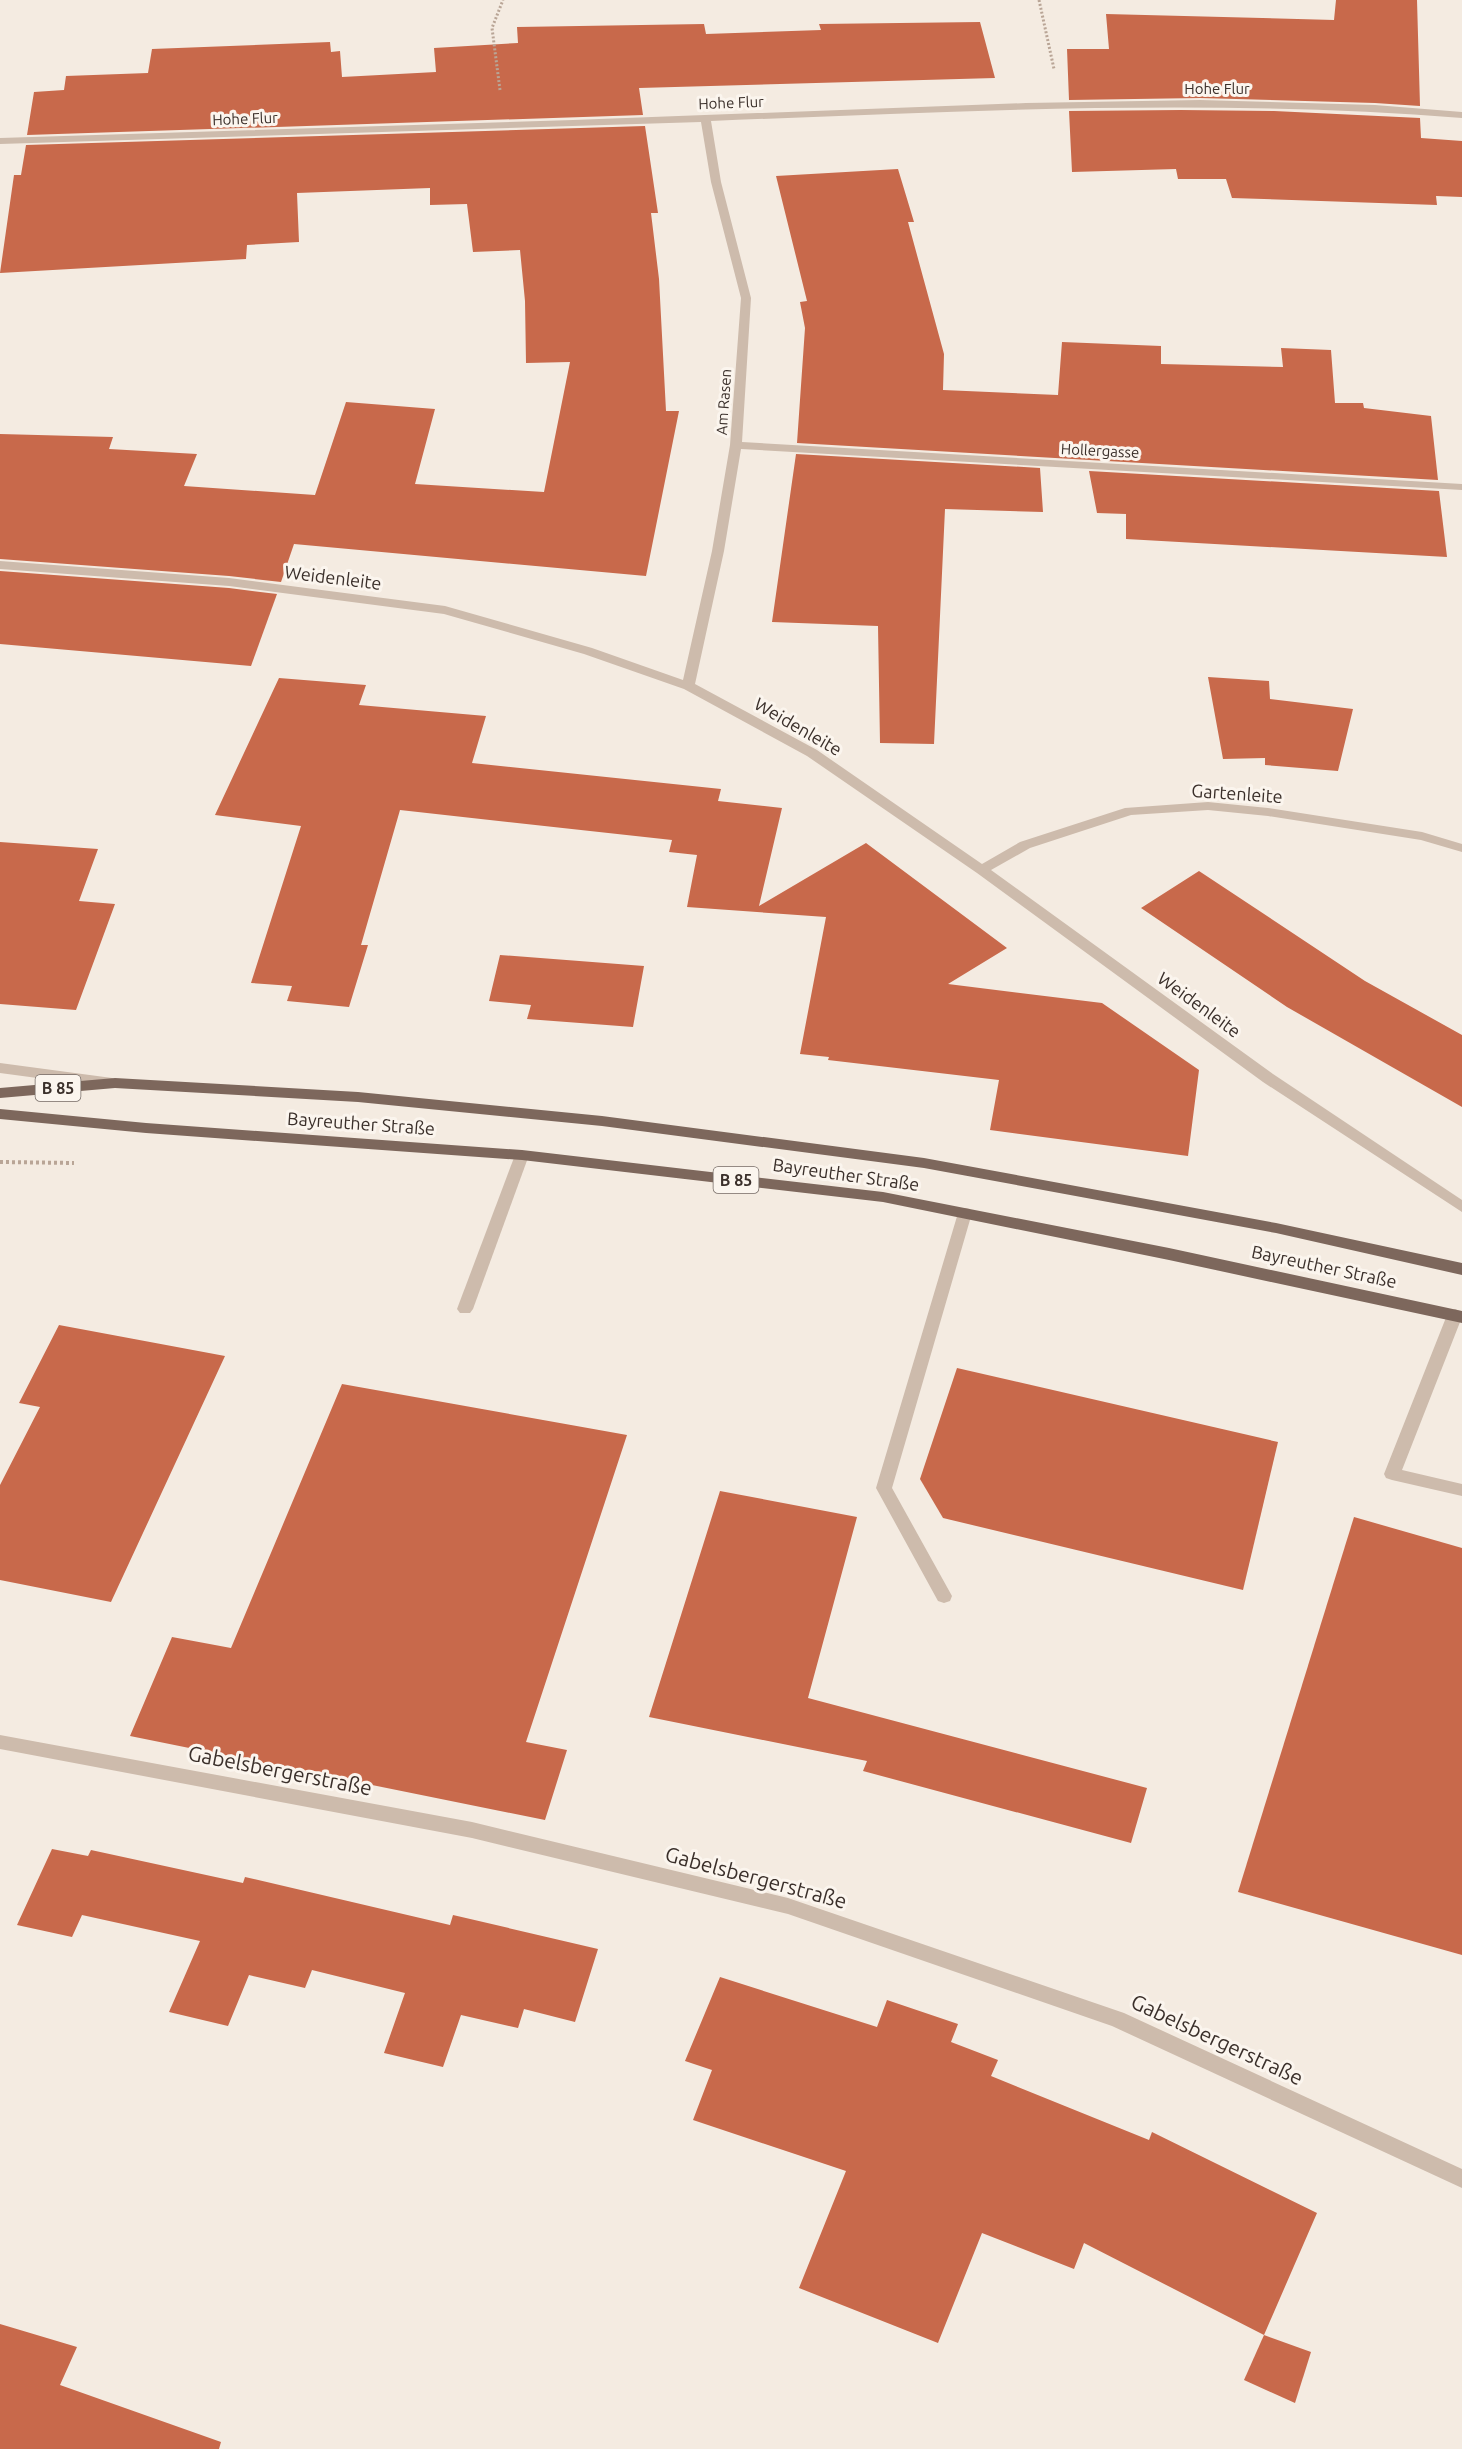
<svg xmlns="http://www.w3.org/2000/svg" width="1462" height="2449" font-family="Ubuntu,sans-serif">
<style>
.building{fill:#c8694b}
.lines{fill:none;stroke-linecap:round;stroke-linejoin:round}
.path-far1{stroke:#b9a596;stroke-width:3;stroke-dasharray:2 2;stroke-linecap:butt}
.path{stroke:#b9a596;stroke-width:4;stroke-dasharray:3 3;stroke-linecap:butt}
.lane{fill:#cdbbac;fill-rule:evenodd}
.street{fill:#cdbbac;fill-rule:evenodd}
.primary{fill:#7d675c;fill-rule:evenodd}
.labels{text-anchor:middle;stroke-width:6;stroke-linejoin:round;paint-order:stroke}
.far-street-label{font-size:15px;fill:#3b302b;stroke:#fbf5ee}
.shield{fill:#fbf5ee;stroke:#756b66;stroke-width:1.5}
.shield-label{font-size:16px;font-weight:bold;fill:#3b302b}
.street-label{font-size:18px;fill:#3b302b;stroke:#fbf5ee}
.near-street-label{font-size:21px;fill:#3b302b;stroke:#fbf5ee}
</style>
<rect width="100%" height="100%" fill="#f4ebe1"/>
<g class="building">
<path d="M 1336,0 L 1417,0 L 1420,106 L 1375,103 L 1200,98 L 1069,100 L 1067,49 L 1109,49 L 1106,14 L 1334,20 Z"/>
<path d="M 980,22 L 995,78 L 639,88 L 643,115 L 27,135 L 34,92 L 64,90 L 66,76 L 148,73 L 152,49 L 330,42 L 331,52 L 340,51 L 342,77 L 436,72 L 434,48 L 518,43 L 517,27 L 704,24 L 706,34 L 821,30 L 819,24 Z"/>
<path d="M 1181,110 L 1274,111 L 1420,118 L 1421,138 L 1462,141 L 1462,197 L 1436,196 L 1437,205 L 1232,198 L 1226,179 L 1178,179 L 1176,169 L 1072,172 L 1069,111 Z"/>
<path d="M 645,126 L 658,213 L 651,213 L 659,279 L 666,411 L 679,411 L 646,576 L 294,544 L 281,582 L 229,576 L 0,559 L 0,434 L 113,437 L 109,449 L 197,454 L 184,486 L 315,495 L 346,402 L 435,409 L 415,484 L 544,492 L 570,362 L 526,363 L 525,301 L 520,250 L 473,252 L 467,204 L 430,205 L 430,188 L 297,193 L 299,242 L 247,245 L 246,259 L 0,273 L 14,175 L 21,175 L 26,145 Z"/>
<path d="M 898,169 L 914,222 L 908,222 L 944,354 L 943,390 L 1058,395 L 1062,342 L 1161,346 L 1161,364 L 1283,367 L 1281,348 L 1331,350 L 1335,403 L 1363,403 L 1364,408 L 1431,416 L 1438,480 L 797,443 L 805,328 L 800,302 L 807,301 L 776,176 Z"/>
<path d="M 796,454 L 1040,468 L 1043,512 L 945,509 L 934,744 L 880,743 L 878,626 L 772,622 Z"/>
<path d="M 1089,471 L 1439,491 L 1447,557 L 1126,539 L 1126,514 L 1097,513 Z"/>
<path d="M 0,571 L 229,588 L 277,594 L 251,666 L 0,644 Z"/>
<path d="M 1208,677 L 1269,681 L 1270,699 L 1353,709 L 1338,771 L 1265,765 L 1265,758 L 1223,759 Z"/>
<path d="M 279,678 L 366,685 L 359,705 L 486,716 L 472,763 L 721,789 L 718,801 L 782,808 L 759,906 L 866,843 L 1007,948 L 948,984 L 1102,1003 L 1199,1070 L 1188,1156 L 990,1130 L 999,1080 L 828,1060 L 829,1057 L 800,1054 L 826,917 L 687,907 L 697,855 L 669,852 L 672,840 L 400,810 L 361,945 L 368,945 L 349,1007 L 287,1001 L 292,986 L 251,983 L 301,826 L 215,815 Z"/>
<path d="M 0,842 L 98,849 L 79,901 L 115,904 L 76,1010 L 0,1004 Z"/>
<path d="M 1199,871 L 1365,981 L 1462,1035 L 1462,1107 L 1287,1007 L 1141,908 Z"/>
<path d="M 500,955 L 644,966 L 633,1027 L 527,1019 L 531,1005 L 489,1001 Z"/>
<path d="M 59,1325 L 225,1356 L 111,1602 L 0,1580 L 0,1485 L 40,1407 L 19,1403 Z"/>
<path d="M 957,1368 L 1278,1442 L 1243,1590 L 943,1518 L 920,1479 Z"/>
<path d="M 342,1384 L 627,1435 L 526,1742 L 567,1750 L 545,1820 L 130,1736 L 172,1637 L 231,1648 Z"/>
<path d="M 720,1491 L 857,1517 L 808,1698 L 1147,1788 L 1131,1843 L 863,1771 L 867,1761 L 649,1717 Z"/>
<path d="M 1354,1517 L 1462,1548 L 1462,1955 L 1238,1892 Z"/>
<path d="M 52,1849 L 88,1856 L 91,1850 L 243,1883 L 245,1877 L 450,1925 L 453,1915 L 598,1949 L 575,2022 L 524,2009 L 518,2028 L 461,2015 L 443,2067 L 384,2053 L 405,1993 L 312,1970 L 305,1988 L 249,1975 L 228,2026 L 169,2012 L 200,1941 L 82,1915 L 72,1937 L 17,1925 Z"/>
<path d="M 720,1977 L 877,2027 L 887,2000 L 958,2024 L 951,2042 L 998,2060 L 991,2076 L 1149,2140 L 1152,2132 L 1317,2213 L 1264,2335 L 1084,2243 L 1074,2269 L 982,2233 L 938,2343 L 799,2288 L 846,2171 L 693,2120 L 712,2070 L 685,2061 Z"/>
<path d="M 0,2324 L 77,2347 L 60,2385 L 221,2442 L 219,2449 L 0,2449 Z"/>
<path d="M 1264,2335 L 1311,2352 L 1295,2403 L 1244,2380 Z"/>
</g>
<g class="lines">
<g class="path-far1">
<path d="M 1039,0 L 1054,69"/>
<path d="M 500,90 L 492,28 L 503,0"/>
</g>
<path class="path" d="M 0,1162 L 74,1163"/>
<g class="lane">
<path d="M 522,1150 L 529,1155 L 473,1309 L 470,1313 L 460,1313 L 457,1309 L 515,1155 Z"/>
<path d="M 965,1208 L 970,1209 L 972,1213 L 892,1488 L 952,1596 L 950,1601 L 944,1603 L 938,1601 L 876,1488 L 958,1213 L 960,1209 Z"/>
<path d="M 1455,1309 L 1460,1311 L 1462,1317 L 1402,1470 L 1462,1484 L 1462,1496 L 1392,1480 L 1386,1478 L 1384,1474 L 1447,1315 L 1450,1311 Z"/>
</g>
<g class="street">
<path d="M 1200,100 L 1375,105 L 1462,112 L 1462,118 C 1212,98 962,111 711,121 L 721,182 L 751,298 L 742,442 L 1462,484 L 1462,490 L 741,449 L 724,551 L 695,684 L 817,750 L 982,864 L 1020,842 L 1125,808 L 1208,802 L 1268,808 L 1422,832 L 1462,844 L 1462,852 L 1421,840 L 1268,816 L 1208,810 L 1131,815 L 1030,848 L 991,870 L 1273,1074 L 1462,1200 L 1462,1212 L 1263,1082 L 977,873 L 807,756 L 684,689 L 584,654 L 444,614 L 229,586 L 0,569 L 0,561 L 229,578 L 445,606 L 592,648 L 683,680 L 712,551 L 730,445 L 741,298 L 711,182 L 701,122 L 0,144 L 0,138 L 573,120 L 1026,103 Z"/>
<path d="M 0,1063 L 112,1078 L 119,1083 L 112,1088 L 0,1073 Z"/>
<path d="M 0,1735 L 472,1822 L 788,1898 L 1124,2013 L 1462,2169 L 1462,2188 L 1112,2026 L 788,1914 L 472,1838 L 0,1749 Z"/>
</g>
<g class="primary">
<path d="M 115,1078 L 358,1092 L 602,1116 L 924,1158 L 1276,1223 L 1462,1263 L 1462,1275 L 1276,1233 L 924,1168 L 602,1126 L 358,1102 L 115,1088 L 0,1098 L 0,1088 Z"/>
<path d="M 0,1109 L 146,1123 L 522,1150 L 883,1192 L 1169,1248 L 1462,1311 L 1462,1323 L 1169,1260 L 883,1202 L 522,1160 L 146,1133 L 0,1119 Z"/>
</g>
</g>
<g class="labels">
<g class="far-street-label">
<text x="1217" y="94">Hohe Flur</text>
<text transform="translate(731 103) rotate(-2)" y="5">Hohe Flur</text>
<text transform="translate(245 119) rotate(-2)" y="5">Hohe Flur</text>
<text transform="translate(724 402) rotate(-86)" y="5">Am Rasen</text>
<text transform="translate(1100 451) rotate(3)" y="5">Hollergasse</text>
</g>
<g class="shield">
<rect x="35.5" y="1075" width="45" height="26" rx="4.5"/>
<rect x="713.5" y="1167" width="45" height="26" rx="4.5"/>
</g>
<g class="shield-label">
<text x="58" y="1094">B 85</text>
<text x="736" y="1186">B 85</text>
</g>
<g class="street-label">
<text transform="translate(333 578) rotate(7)" y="6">Weidenleite</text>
<text transform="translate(798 727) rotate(30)" y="6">Weidenleite</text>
<text transform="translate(1237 794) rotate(4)" y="6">Gartenleite</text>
<text transform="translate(1199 1005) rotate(36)" y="6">Weidenleite</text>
<text transform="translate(361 1124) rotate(4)" y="6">Bayreuther Straße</text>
<text transform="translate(846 1175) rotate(8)" y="6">Bayreuther Straße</text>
<text transform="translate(1324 1267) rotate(12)" y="6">Bayreuther Straße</text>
</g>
<g class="near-street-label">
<text transform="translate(280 1771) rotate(11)" y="7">Gabelsbergerstraße</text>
<text transform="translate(756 1878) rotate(15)" y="7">Gabelsbergerstraße</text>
<text transform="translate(1217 2040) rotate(25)" y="7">Gabelsbergerstraße</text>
</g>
</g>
</svg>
